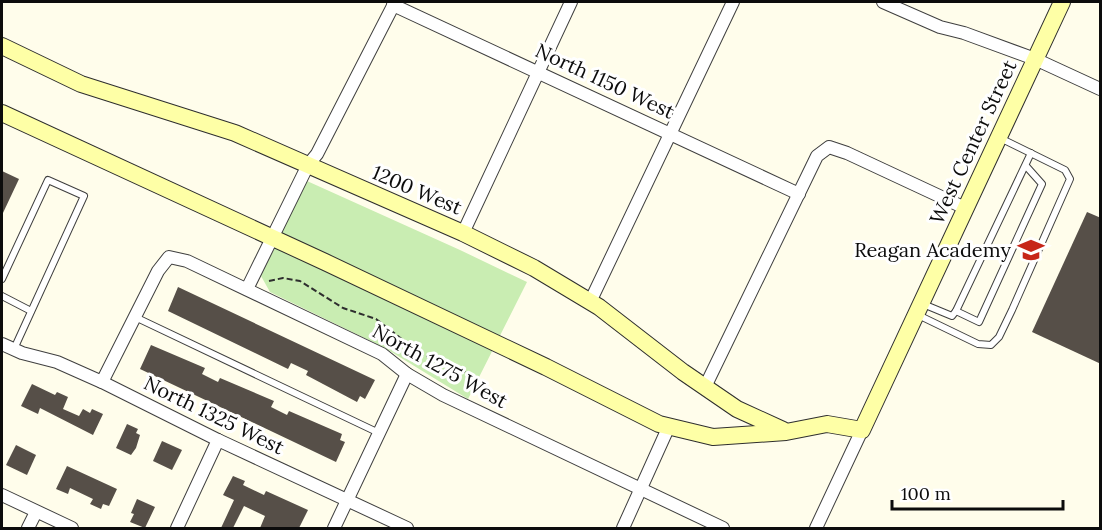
<svg xmlns="http://www.w3.org/2000/svg" width="1102" height="530" font-family="Lora,serif">
<style>
.green{fill:#c9edb2}
.building{fill:#564f48}
.lines{fill:none;stroke-linecap:round;stroke-linejoin:round}
.lane-casing{stroke:#3f3f3f;stroke-width:8}
.street-casing{stroke:#3f3f3f;stroke-width:14}
.secondary-casing{stroke:#2e2e2e;stroke-width:18}
.path{stroke:#2e2e2e;stroke-width:2;stroke-dasharray:6 3;stroke-linecap:butt}
.lane{stroke:#fff;stroke-width:6}
.street{stroke:#fff;stroke-width:12}
.secondary{stroke:#feffa6;stroke-width:16}
.labels{text-anchor:middle;stroke-width:6;stroke-linejoin:round;paint-order:stroke}
.street-label{font-size:20px;fill:#0c0c0c;stroke:#fff}
.poi-label{font-size:20px;fill:#0c0c0c;stroke:#fff;text-anchor:end}
</style>
<rect width="100%" height="100%" fill="#fffdeb"/>
<path class="green" d="M 307,181 L 460,250 L 527,282 L 468,399 L 385,348 L 270,292 L 261,276 Z"/>
<g class="building">
<path d="M 2,171 L 19,179 L 2,215 Z"/>
<path d="M 1087,212 L 1101,218 L 1101,364 L 1032,332 Z"/>
<path d="M 178,287 L 375,380 L 365,399 L 360,396 L 357,402 L 306,375 L 308,371 L 291,363 L 288,369 L 168,311 Z"/>
<path d="M 151,345 L 205,368 L 202,374 L 218,382 L 220,378 L 274,401 L 271,407 L 287,415 L 289,411 L 342,434 L 340,440 L 345,442 L 336,462 L 140,369 Z"/>
<path d="M 32,384 L 55,395 L 57,392 L 68,397 L 63,409 L 79,416 L 83,409 L 90,413 L 92,409 L 103,414 L 93,435 L 40,408 L 38,414 L 21,406 Z"/>
<path d="M 127,424 L 138,429 L 136,433 L 140,435 L 136,448 L 131,455 L 116,448 Z"/>
<path d="M 162,441 L 182,450 L 172,470 L 153,461 Z"/>
<path d="M 16,445 L 36,455 L 27,475 L 6,465 Z"/>
<path d="M 67,466 L 117,489 L 109,506 L 103,504 L 101,509 L 90,504 L 93,499 L 70,488 L 68,494 L 56,489 Z"/>
<path d="M 233,476 L 245,481 L 243,485 L 264,495 L 266,491 L 308,510 L 299,528 L 260,528 L 265,516 L 244,506 L 233,528 L 221,528 L 234,500 L 223,495 Z"/>
<path d="M 137,499 L 155,507 L 145,528 L 130,522 L 134,514 L 131,513 Z"/>
</g>
<g class="lines">
<g class="lane-casing">
<g id="lane">
<path d="M 2,279 L 48,180 L 84,196 L 14,349"/>
<path d="M 2,296 L 31,311"/>
<path d="M 923,304 L 952,316 L 956,311 L 1031,153"/>
<path d="M 956,311 L 979,322 L 1042,184 L 1026,166"/>
<path d="M 916,314 L 978,344 L 991,345 L 999,337 L 1012,310 L 1070,179 L 1065,170 L 1000,138"/>
<path d="M 135,317 L 379,433"/>
</g>
</g>
<g class="street-casing">
<g id="street">
<path d="M 883,2 L 940,27 L 964,33 L 1035,59 L 1100,89"/>
<path d="M 393,5 L 799,194"/>
<path d="M 463,233 L 571,2"/>
<path d="M 247,289 L 308,165 L 317,154 L 395,2"/>
<path d="M 590,302 L 733,2"/>
<path d="M 2,344 L 22,353 L 57,362 L 102,382 L 218,440 L 407,528"/>
<path d="M 102,382 L 158,271 L 169,257 L 187,261 L 382,354 L 407,374 L 443,395 L 723,528"/>
<path d="M 705,387 L 817,156 L 829,147 L 847,153 L 965,208"/>
<path d="M 2,495 L 72,528"/>
<path d="M 28,528 L 36,512"/>
<path d="M 177,528 L 218,440"/>
<path d="M 334,528 L 407,374"/>
<path d="M 623,528 L 669,426"/>
<path d="M 816,528 L 862,430"/>
</g>
</g>
<g class="secondary-casing">
<g id="secondary">
<path d="M 2,46 L 81,84 L 235,133 L 463,233 L 534,268 L 599,307 L 683,372 L 737,409 L 783,430"/>
<path d="M 2,113 L 325,262 L 546,367 L 659,424 L 713,437 L 786,432 L 827,424 L 862,430 L 1062,2"/>
</g>
</g>
<path class="path" d="M 269,281 L 283,278 L 300,281 L 343,308 L 376,319 L 421,354 L 459,368 L 471,376"/>
<use href="#lane" class="lane"/>
<use href="#street" class="street"/>
<use href="#secondary" class="secondary"/>
</g>
<defs>
<g id="school-bare" transform="scale(2.07)"><path d="M0-5L7-2L0 1L-7-2ZM-4 1L0 2.5L4 1V4Q0 6-4 4Z" fill="#c72619" stroke="#fff" stroke-width="2.5" paint-order="stroke"/></g>
</defs>
<g fill-rule="evenodd">
<use href="#school-bare" x="1031" y="250"/>
</g>
<g class="labels">
<g class="street-label">
<text transform="translate(605 81) rotate(25)" y="7">North 1150 West</text>
<text transform="translate(973 142) rotate(-65)" y="7">West Center Street</text>
<text transform="translate(417 190) rotate(23)" y="7">1200 West</text>
<text transform="translate(440 366) rotate(29)" y="7">North 1275 West</text>
<text transform="translate(214 415) rotate(26)" y="7">North 1325 West</text>
</g>
<g class="poi-label">
<text x="1011" y="257">Reagan Academy</text>
</g>
</g>
<rect width="1102" height="530" fill="none" stroke="#0c0c0c" stroke-width="6"/>
<path d="M892 500v9h171v-9" fill="none" stroke="#0c0c0c" stroke-width="3"/>
<text x="901" y="500" font-size="18" fill="#0c0c0c" stroke="#ffffff" stroke-width="4.5" paint-order="stroke">100 m</text>
</svg>
